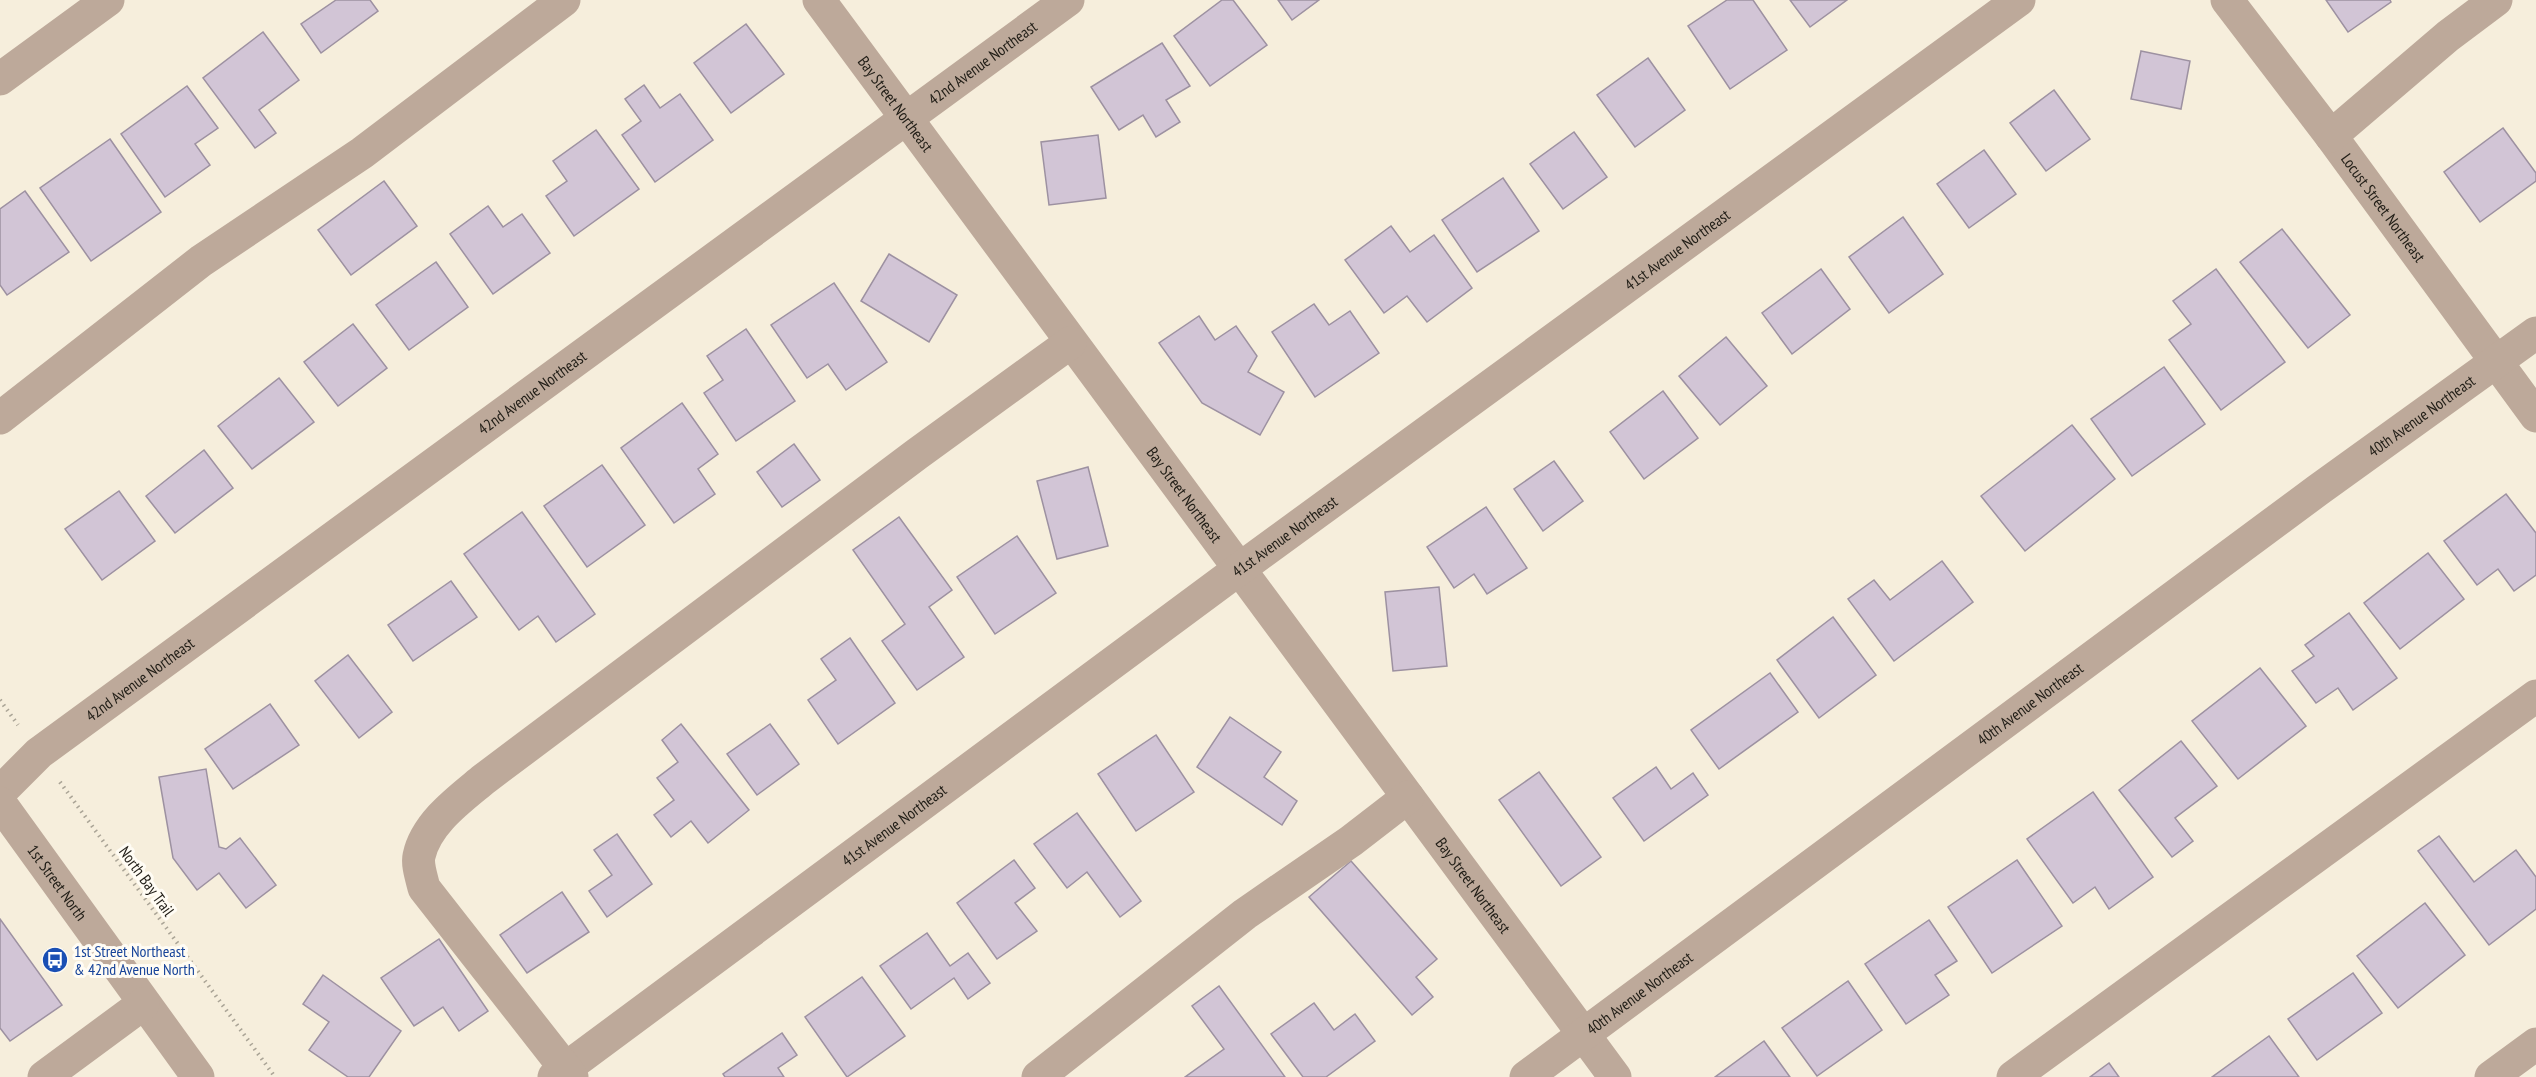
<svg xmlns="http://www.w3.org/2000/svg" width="2536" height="1077" font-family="'PT Sans Narrow',sans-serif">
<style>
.building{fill:#d2c5d6;stroke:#9d91a1;stroke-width:1.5}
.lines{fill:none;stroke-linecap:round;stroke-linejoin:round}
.path{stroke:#aaa496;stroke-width:4;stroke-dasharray:1.5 4.5;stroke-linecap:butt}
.minor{stroke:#bda99a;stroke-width:33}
.labels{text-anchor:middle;stroke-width:6;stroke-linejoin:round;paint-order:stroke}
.street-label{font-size:16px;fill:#201d16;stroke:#fffcf4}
.transit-label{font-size:16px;fill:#164399;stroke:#fffcf4;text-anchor:start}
</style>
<rect width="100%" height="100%" fill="#f6eedc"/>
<g class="building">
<path d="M 336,0 L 370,0 L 378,11 L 321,53 L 301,24 Z"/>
<path d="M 1222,0 L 1233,0 L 1267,45 L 1210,86 L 1174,36 Z"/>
<path d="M 1278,0 L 1319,0 L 1292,20 Z"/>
<path d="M 1727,0 L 1753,0 L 1787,50 L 1730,89 L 1688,26 Z"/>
<path d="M 1790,0 L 1847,0 L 1810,27 Z"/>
<path d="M 2326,0 L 2390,0 L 2391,2 L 2348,32 Z"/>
<path d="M 746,24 L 784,74 L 731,113 L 694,63 Z"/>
<path d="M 263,32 L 299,80 L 259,110 L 276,133 L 255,148 L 203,78 Z"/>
<path d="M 1162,43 L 1190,86 L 1166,100 L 1180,122 L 1156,137 L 1143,115 L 1119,130 L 1091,87 Z"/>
<path d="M 2141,51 L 2190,61 L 2181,109 L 2131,99 Z"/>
<path d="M 1648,58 L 1685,110 L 1635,147 L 1597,95 Z"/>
<path d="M 644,85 L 660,108 L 680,94 L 713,140 L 655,182 L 622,135 L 641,121 L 625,99 Z"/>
<path d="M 187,86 L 218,128 L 195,144 L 210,165 L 165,197 L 121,134 Z"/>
<path d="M 2054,90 L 2090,139 L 2046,171 L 2010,123 Z"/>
<path d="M 2503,128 L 2536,173 L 2536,181 L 2480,222 L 2444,172 Z"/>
<path d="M 596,130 L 639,189 L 574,236 L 546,196 L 567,181 L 553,161 Z"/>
<path d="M 1574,132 L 1607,177 L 1563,209 L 1530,164 Z"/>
<path d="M 1098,135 L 1106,198 L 1049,205 L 1041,142 Z"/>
<path d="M 110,139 L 161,212 L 91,261 L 40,188 Z"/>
<path d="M 1984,150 L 2016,194 L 1969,228 L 1937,184 Z"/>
<path d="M 1503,178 L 1539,231 L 1477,272 L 1442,220 Z"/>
<path d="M 384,181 L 417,226 L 351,275 L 318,230 Z"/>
<path d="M 25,191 L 69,252 L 7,295 L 0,285 L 0,209 Z"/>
<path d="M 488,206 L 503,227 L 522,214 L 550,253 L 493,294 L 450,234 Z"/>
<path d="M 1903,217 L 1943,274 L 1889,313 L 1849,257 Z"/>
<path d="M 1391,226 L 1410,252 L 1434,235 L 1472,288 L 1427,322 L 1407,296 L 1384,313 L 1345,260 Z"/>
<path d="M 2282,229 L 2350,315 L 2308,348 L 2240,262 Z"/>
<path d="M 889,254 L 957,295 L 929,342 L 861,301 Z"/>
<path d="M 436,262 L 468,307 L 409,350 L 376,305 Z"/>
<path d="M 1821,269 L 1850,309 L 1792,354 L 1762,313 Z"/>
<path d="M 2216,269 L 2285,362 L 2221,410 L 2169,340 L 2191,324 L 2173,301 Z"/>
<path d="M 834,283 L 887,362 L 846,390 L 828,364 L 807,378 L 771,325 Z"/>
<path d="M 1314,304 L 1329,325 L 1350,311 L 1379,353 L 1315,397 L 1272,332 Z"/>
<path d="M 1199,316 L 1215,340 L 1236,326 L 1257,356 L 1248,372 L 1284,392 L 1260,435 L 1202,403 L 1159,343 Z"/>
<path d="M 353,324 L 387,368 L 338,406 L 304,362 Z"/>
<path d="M 746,329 L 795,401 L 736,441 L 704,393 L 723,380 L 707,356 Z"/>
<path d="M 1726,337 L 1767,386 L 1720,425 L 1679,376 Z"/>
<path d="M 2164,367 L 2205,424 L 2132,476 L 2091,419 Z"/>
<path d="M 279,378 L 314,422 L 252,469 L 218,426 Z"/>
<path d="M 1663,391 L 1698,438 L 1644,479 L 1610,432 Z"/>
<path d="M 682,403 L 718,454 L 698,469 L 715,494 L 674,523 L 621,448 Z"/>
<path d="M 2072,425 L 2115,479 L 2025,551 L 1981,496 Z"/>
<path d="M 794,444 L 820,480 L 782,507 L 757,472 Z"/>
<path d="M 204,450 L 233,488 L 175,533 L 146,496 Z"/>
<path d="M 1554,461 L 1583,501 L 1543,531 L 1514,489 Z"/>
<path d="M 602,465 L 645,525 L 587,567 L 544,506 Z"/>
<path d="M 1088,467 L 1108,546 L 1057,559 L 1037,481 Z"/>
<path d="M 119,491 L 155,541 L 102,580 L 65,529 Z"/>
<path d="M 2506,494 L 2536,533 L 2536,575 L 2514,591 L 2498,569 L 2477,585 L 2444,541 Z"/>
<path d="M 1486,507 L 1527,568 L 1487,594 L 1474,574 L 1454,588 L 1427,547 Z"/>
<path d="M 522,512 L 595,614 L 556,642 L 538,616 L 519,630 L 464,554 Z"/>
<path d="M 899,517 L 952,590 L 929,607 L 964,657 L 917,690 L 882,641 L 905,624 L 853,550 Z"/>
<path d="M 1017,536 L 1056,593 L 995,634 L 957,577 Z"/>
<path d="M 2428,553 L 2464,599 L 2400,649 L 2364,603 Z"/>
<path d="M 1942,561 L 1973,602 L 1894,661 L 1848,599 L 1874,580 L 1890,600 Z"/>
<path d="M 451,581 L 477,617 L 413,661 L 388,625 Z"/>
<path d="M 1439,587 L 1447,666 L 1393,671 L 1385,592 Z"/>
<path d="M 2349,613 L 2397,678 L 2353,710 L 2338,688 L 2316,703 L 2292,671 L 2314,656 L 2305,645 Z"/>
<path d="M 1833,617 L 1876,675 L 1819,718 L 1777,660 Z"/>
<path d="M 850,638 L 895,703 L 838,744 L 808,700 L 836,680 L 821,659 Z"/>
<path d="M 348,655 L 392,712 L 359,738 L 315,681 Z"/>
<path d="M 2260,668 L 2306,726 L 2238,779 L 2192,721 Z"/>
<path d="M 1770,673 L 1798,712 L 1719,769 L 1691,730 Z"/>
<path d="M 270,704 L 299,745 L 233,789 L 205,749 Z"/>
<path d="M 1230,717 L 1281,752 L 1264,777 L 1297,801 L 1282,825 L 1197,767 Z"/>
<path d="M 681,724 L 749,810 L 708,843 L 691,821 L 671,837 L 654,815 L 674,800 L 657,778 L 678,762 L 662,740 Z"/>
<path d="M 770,724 L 799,764 L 757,795 L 727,754 Z"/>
<path d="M 1156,735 L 1194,792 L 1136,831 L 1098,774 Z"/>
<path d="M 2181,741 L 2217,786 L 2175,818 L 2193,841 L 2172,857 L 2119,790 Z"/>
<path d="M 1656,767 L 1671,789 L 1693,773 L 1708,795 L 1644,841 L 1613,798 Z"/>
<path d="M 206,769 L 219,847 L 226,849 L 240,838 L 276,885 L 246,908 L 219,873 L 197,890 L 173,858 L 159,777 Z"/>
<path d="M 1539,772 L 1601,857 L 1561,886 L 1499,800 Z"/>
<path d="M 2093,792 L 2153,877 L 2109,909 L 2095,887 L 2073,903 L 2027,839 Z"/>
<path d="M 1077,813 L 1141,901 L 1120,917 L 1087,872 L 1067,888 L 1034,844 Z"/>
<path d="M 617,834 L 652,884 L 607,917 L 589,891 L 612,875 L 594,850 Z"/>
<path d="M 2439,836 L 2474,882 L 2516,850 L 2536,877 L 2536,909 L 2489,945 L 2418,851 Z"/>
<path d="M 1014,860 L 1035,888 L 1015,903 L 1037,931 L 997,959 L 957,903 Z"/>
<path d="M 2017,860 L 2062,926 L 1992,973 L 1948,907 Z"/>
<path d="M 1351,861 L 1437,959 L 1416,977 L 1433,997 L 1412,1015 L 1309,897 Z"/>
<path d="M 562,892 L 589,932 L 527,973 L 500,935 Z"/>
<path d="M 2425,903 L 2465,955 L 2398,1008 L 2357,956 Z"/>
<path d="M 0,919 L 62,1005 L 10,1041 L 0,1028 Z"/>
<path d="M 1929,920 L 1957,961 L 1935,975 L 1949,995 L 1906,1024 L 1865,964 Z"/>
<path d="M 927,933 L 950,966 L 968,953 L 990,983 L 968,999 L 954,978 L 911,1009 L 880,966 Z"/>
<path d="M 439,939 L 488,1011 L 459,1031 L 443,1007 L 414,1026 L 381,978 Z"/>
<path d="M 2353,973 L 2382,1013 L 2317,1060 L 2288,1019 Z"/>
<path d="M 323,975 L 401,1031 L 369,1077 L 348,1077 L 309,1050 L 329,1022 L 303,1004 Z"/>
<path d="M 862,977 L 905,1036 L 847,1077 L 805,1017 Z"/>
<path d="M 1848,981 L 1882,1030 L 1817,1076 L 1782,1028 Z"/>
<path d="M 1219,986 L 1285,1077 L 1185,1077 L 1224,1049 L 1192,1006 Z"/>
<path d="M 1314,1003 L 1334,1030 L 1355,1014 L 1375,1041 L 1326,1077 L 1303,1077 L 1271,1034 Z"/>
<path d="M 782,1033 L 797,1055 L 778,1068 L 784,1077 L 725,1077 L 723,1074 Z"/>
<path d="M 2269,1036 L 2299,1077 L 2212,1077 Z"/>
<path d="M 1764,1041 L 1790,1077 L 1715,1077 Z"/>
<path d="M 2109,1063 L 2119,1077 L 2090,1077 Z"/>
</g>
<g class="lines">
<g class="path">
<path d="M 0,700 L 18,725"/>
<path d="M 60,782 L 275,1077"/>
</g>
<g class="minor">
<path id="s1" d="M 819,0 L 1615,1077"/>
<path id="s2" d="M 2227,0 L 2331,136 L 2536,416"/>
<path d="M 0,79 L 108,0"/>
<path d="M 2331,136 L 2448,36 L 2496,0"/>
<path d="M 0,418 L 201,261 L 362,153 L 564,0"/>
<path id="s3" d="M 0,792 L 39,753 L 1068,0"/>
<path id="s4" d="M 0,803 L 198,1077"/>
<path d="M 44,1077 L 143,1004"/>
<path id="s5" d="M 554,1077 L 1238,570 L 2019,0"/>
<path d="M 572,1077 L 424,888 C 422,879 417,865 419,856 C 426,823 460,799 484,779 L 917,454 L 1070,343"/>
<path d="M 1038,1077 L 1245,914 L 1351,841 L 1408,797"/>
<path id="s6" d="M 1526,1077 L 2318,490 L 2536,333"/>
<path d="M 2013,1077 L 2536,696"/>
<path d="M 2491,1077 L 2536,1044"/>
</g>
</g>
<defs>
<g id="bus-disc" transform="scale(1.35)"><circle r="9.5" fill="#1a4fb4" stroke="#fffcf4"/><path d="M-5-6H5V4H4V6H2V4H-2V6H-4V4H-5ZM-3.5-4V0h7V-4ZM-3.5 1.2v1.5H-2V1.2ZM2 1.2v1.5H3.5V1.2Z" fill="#fff"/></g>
</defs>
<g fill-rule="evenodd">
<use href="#bus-disc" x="55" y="960"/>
</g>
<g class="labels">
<g class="street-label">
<text dy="6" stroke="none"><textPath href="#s3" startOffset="1224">42nd Avenue Northeast</textPath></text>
<text dy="6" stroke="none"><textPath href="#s1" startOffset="129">Bay Street Northeast</textPath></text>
<text dy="6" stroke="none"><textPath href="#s2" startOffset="260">Locust Street Northeast</textPath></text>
<text dy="6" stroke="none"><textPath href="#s5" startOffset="1395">41st Avenue Northeast</textPath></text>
<text dy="6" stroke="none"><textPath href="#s3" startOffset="666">42nd Avenue Northeast</textPath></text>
<text dy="6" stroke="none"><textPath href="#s6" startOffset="1113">40th Avenue Northeast</textPath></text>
<text dy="6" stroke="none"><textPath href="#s1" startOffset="615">Bay Street Northeast</textPath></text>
<text dy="6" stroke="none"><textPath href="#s5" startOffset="909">41st Avenue Northeast</textPath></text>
<text dy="6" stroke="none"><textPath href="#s3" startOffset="180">42nd Avenue Northeast</textPath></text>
<text dy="6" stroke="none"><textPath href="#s6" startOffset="627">40th Avenue Northeast</textPath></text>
<text dy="6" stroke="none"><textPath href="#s5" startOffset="423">41st Avenue Northeast</textPath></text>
<text transform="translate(147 881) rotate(54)" y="6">North Bay Trail</text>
<text dy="6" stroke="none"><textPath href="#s4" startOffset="98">1st Street North</textPath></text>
<text dy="6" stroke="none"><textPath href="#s1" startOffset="1101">Bay Street Northeast</textPath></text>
<text dy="6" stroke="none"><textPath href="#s6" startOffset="141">40th Avenue Northeast</textPath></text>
</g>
<g class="transit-label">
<text x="74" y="957">1st Street Northeast<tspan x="74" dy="18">&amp; 42nd Avenue North</tspan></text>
</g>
</g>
</svg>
